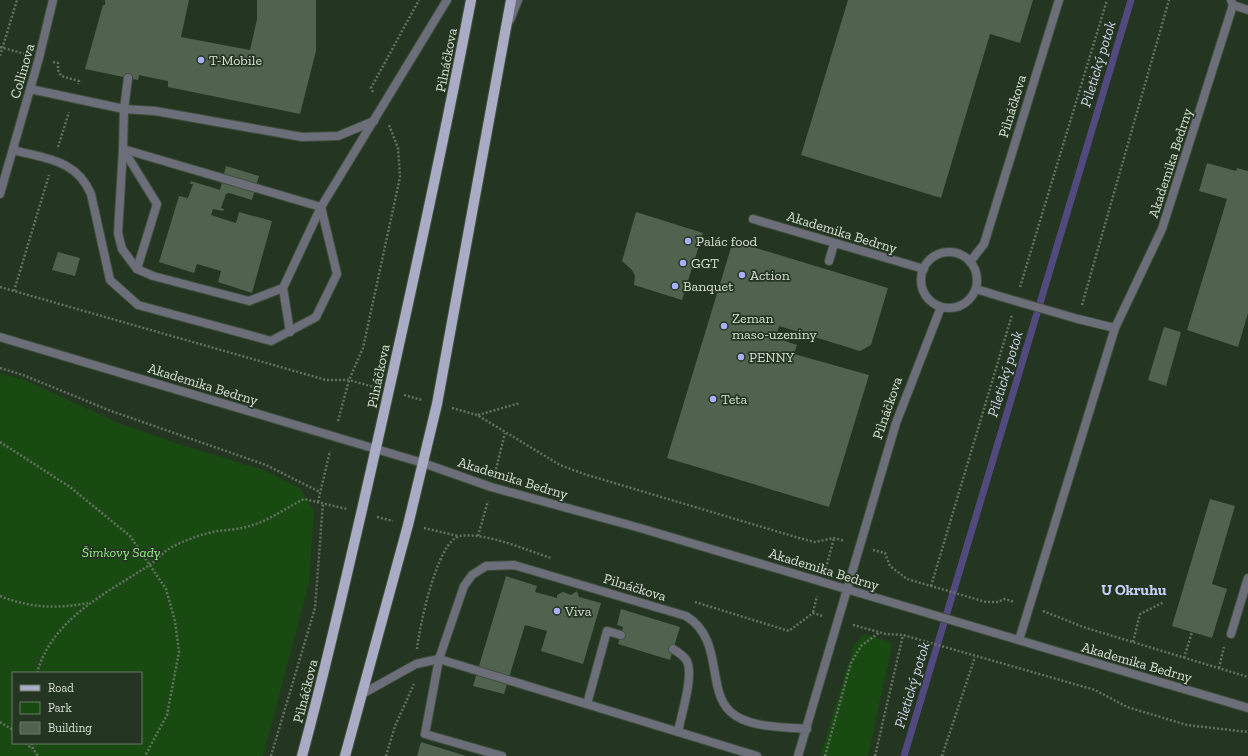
<svg xmlns="http://www.w3.org/2000/svg" width="1248" height="756" font-family="'Zilla Slab',serif">
<style>
.green{fill:#194a12;fill-rule:evenodd}
.lines{fill:none;stroke-linecap:round;stroke-linejoin:round}
.stream{stroke:#524a7f;stroke-width:7}
.building{fill:#51634e}
.service-casing{stroke:#40503e;stroke-width:10}
.minor-casing{stroke:#40503e;stroke-width:10}
.tertiary-casing{stroke:#40503e;stroke-width:10}
.primary-casing{stroke:#40503e;stroke-width:12}
.path{stroke:#637261;stroke-width:2.5;stroke-dasharray:2 2;stroke-linecap:butt}
.service{stroke:#6c6e7a;stroke-width:8}
.minor{stroke:#6c6e7a;stroke-width:8}
.tertiary{stroke:#6c6e7a;stroke-width:8}
.primary{stroke:#a9acc4;stroke-width:10}
.minor-bridge-casing{stroke:#40503e;stroke-width:10;stroke-linecap:butt}
.minor-bridge{stroke:#6c6e7a;stroke-width:8}
.poi-dot{fill:#a9b0fc;stroke:#243521;stroke-width:1.5}
.labels{text-anchor:middle;stroke-width:3.5;stroke-linejoin:round;paint-order:stroke}
.poi-label{font-size:14px;fill:#d6e0d4;stroke:#243521;text-anchor:start}
.street-label{font-size:14px;fill:#d6e0d4;stroke:#243521}
.park-label{font-size:14px;font-style:italic;fill:#95ed88;stroke:#243521}
.water-label{font-size:15px;font-style:italic;fill:#d1d5ec;stroke:#243521}
.neighbourhood-label{font-size:15px;font-weight:bold;fill:#cbd1fc;stroke:#243521}
</style>
<rect width="100%" height="100%" fill="#243521"/>
<g class="green">
<path d="M 0,373 L 25,380 L 116,422 L 178,444 L 261,469 L 300,488 L 314,511 L 309,583 L 263,756 L 0,756 ZM 13,673 L 141,673 L 141,743 L 13,743 Z"/>
<path d="M 864,634 L 888,641 L 892,645 L 868,756 L 820,756 L 854,645 Z"/>
</g>
<g class="lines">
<path class="stream" d="M 904,756 L 1131,0"/>
</g>
<g class="building">
<path d="M 105,0 L 189,0 L 181,37 L 250,50 L 257,19 L 257,0 L 316,0 L 316,51 L 300,114 L 168,87 L 168,81 L 148,77 L 139,75 L 138,80 L 85,69 L 103,5 L 105,5 Z"/>
<path d="M 848,0 L 1033,0 L 1020,43 L 990,34 L 941,198 L 801,155 Z"/>
<path d="M 1207,163 L 1236,171 L 1237,168 L 1248,171 L 1248,313 L 1238,347 L 1187,330 L 1227,199 L 1199,191 Z"/>
<path d="M 226,166 L 259,176 L 252,200 L 229,193 L 226,194 L 221,208 L 224,209 L 223,211 L 213,209 L 211,215 L 236,223 L 239,212 L 272,221 L 252,293 L 218,282 L 221,271 L 197,264 L 194,273 L 159,262 L 179,196 L 188,198 L 193,184 L 190,184 L 191,181 L 220,190 Z"/>
<path d="M 636,212 L 703,233 L 682,300 L 634,285 L 635,276 L 632,270 L 622,261 Z"/>
<path d="M 733,241 L 888,288 L 871,345 L 860,351 L 779,326 L 776,338 L 797,345 L 794,354 L 869,375 L 829,507 L 667,458 Z"/>
<path d="M 58,252 L 80,258 L 75,276 L 52,270 Z"/>
<path d="M 1164,327 L 1181,332 L 1166,386 L 1148,380 Z"/>
<path d="M 1210,499 L 1235,506 L 1212,584 L 1227,589 L 1212,638 L 1172,626 Z"/>
<path d="M 506,576 L 537,586 L 535,592 L 557,598 L 557,595 L 563,592 L 571,595 L 577,591 L 579,597 L 601,603 L 583,664 L 541,651 L 547,631 L 525,625 L 504,694 L 473,686 Z"/>
<path d="M 621,609 L 680,627 L 670,660 L 618,644 L 623,627 L 617,625 Z"/>
<path d="M 421,742 L 466,756 L 417,756 Z"/>
</g>
<g class="lines">
<g class="service-casing">
<g id="service">
<path d="M 1233,5 L 1248,10"/>
<path d="M 510,20 L 518,0"/>
<path d="M 30,89 L 124,109 L 155,111 L 302,137 L 338,136 L 374,121"/>
<path d="M 123,149 L 118,233 L 122,249 L 137,269 L 153,276 L 249,301 L 283,288 L 290,332"/>
<path d="M 123,149 L 157,204 L 137,269"/>
<path d="M 13,150 C 46,159 76,159 91,194 L 110,280 L 138,305 L 271,341 L 316,317 L 337,274 L 321,207 L 123,149 L 124,109 L 128,78"/>
<path d="M 829,261 L 834,244"/>
<path d="M 970,262 L 984,244 L 1059,0"/>
<path d="M 283,288 L 321,207 L 447,0"/>
<path d="M 1231,634 L 1248,578"/>
<path d="M 673,649 C 678,652 684,656 687,661 C 694,677 681,715 678,732"/>
<path d="M 364,693 L 416,664 L 439,659 L 757,756"/>
<path d="M 587,704 L 607,631 L 621,635"/>
<path d="M 502,756 L 425,734 L 439,659 L 464,586 L 472,575 L 486,566 L 514,565 L 686,616 C 727,641 703,696 736,716 C 755,728 785,727 807,729"/>
</g>
</g>
<g class="minor-casing">
<g id="minor">
<path d="M 0,194 L 39,58 L 53,0"/>
<path d="M 753,219 L 924,269"/>
<circle cx="949" cy="280" r="28"/>
<path d="M 976,289 L 1002,297"/>
<path d="M 1078,319 L 1115,328"/>
<path d="M 1019,640 L 1115,328 L 1162,229 L 1233,5 L 1231,0"/>
<path d="M 798,756 L 896,423 L 941,307"/>
</g>
</g>
<g class="tertiary-casing">
<path id="tertiary" d="M 0,337 L 423,463 L 491,487 L 640,528 L 1248,708"/>
</g>
<g class="primary-casing">
<g id="primary">
<path d="M 302,756 C 324,676 342,595 361,514 C 400,343 438,172 471,0"/>
<path d="M 345,756 L 408,525 L 437,404 L 511,0"/>
</g>
</g>
<g class="path">
<path d="M 0,47 L 25,54"/>
<path d="M 0,56 L 17,0"/>
<path d="M 53,62 L 58,63 L 58,70 L 61,76 L 79,81 L 78,84"/>
<path d="M 373,92 L 371,88 L 419,0"/>
<path d="M 58,147 L 69,112"/>
<path d="M 0,287 L 326,380 L 349,380 L 374,387"/>
<path d="M 1020,287 L 1107,0"/>
<path d="M 14,291 L 49,175"/>
<path d="M 1082,305 L 1169,0"/>
<path d="M 0,368 L 23,375 L 111,411 L 266,465 L 320,492"/>
<path d="M 404,395 L 422,400"/>
<path d="M 452,408 L 477,415 L 560,465 L 584,474 L 799,538 L 815,542 L 834,538 L 845,541"/>
<path d="M 478,415 L 520,403"/>
<path d="M 338,421 L 349,380 L 363,348 L 400,177 L 398,148 L 389,125"/>
<path d="M 0,442 L 70,487 L 130,536 L 166,589 L 175,621 L 179,652 L 167,715 L 145,756"/>
<path d="M 495,473 L 505,433"/>
<path d="M 318,502 L 330,451"/>
<path d="M 377,517 L 393,521"/>
<path d="M 424,528 L 458,536"/>
<path d="M 478,536 L 488,501"/>
<path d="M 873,550 L 885,553 L 890,566 L 907,579 L 986,602 L 998,602 L 1004,599 L 1015,602"/>
<path d="M 826,568 L 834,538"/>
<path d="M 931,586 L 1012,315"/>
<path d="M 0,596 C 30,608 57,609 88,603"/>
<path d="M 695,602 L 789,631 L 813,613 L 823,616"/>
<path d="M 1043,611 L 1083,627 L 1248,677"/>
<path d="M 813,612 L 817,596"/>
<path d="M 853,625 L 886,634 L 903,635 L 1095,690 L 1127,707 L 1187,725 L 1248,732"/>
<path d="M 1133,642 L 1140,614 L 1164,602"/>
<path d="M 417,649 C 419,629 437,540 460,536 C 485,532 526,550 551,558"/>
<path d="M 1184,658 L 1192,632"/>
<path d="M 1219,668 L 1224,647"/>
<path d="M 37,673 C 52,619 105,594 148,566 C 156,561 163,552 172,547 C 185,540 202,534 217,531 C 228,530 240,529 250,526 C 270,520 286,508 304,499 L 347,509"/>
<path d="M 0,722 L 13,730"/>
<path d="M 26,743 L 32,749"/>
<path d="M 32,743 L 33,749 L 38,756"/>
<path d="M 271,756 L 315,608 L 323,503"/>
<path d="M 386,756 L 395,726 L 414,684"/>
<path d="M 825,756 L 851,663 L 861,646 L 880,632"/>
<path d="M 875,756 L 903,635"/>
<path d="M 942,756 L 975,657"/>
</g>
<use href="#service" class="service"/>
<use href="#minor" class="minor"/>
<use href="#tertiary" class="tertiary"/>
<use href="#primary" class="primary"/>
<g class="minor-bridge-casing">
<path id="minor-bridge" d="M 1002,297 L 1078,319"/>
</g>
<use href="#minor-bridge" class="minor-bridge"/>
</g>
<g class="poi-dot">
<circle cx="201" cy="60" r="4"/>
<circle cx="688" cy="241" r="4"/>
<circle cx="683" cy="263" r="4"/>
<circle cx="742" cy="275" r="4"/>
<circle cx="675" cy="286" r="4"/>
<circle cx="724" cy="326" r="4"/>
<circle cx="741" cy="357" r="4"/>
<circle cx="713" cy="399" r="4"/>
<circle cx="557" cy="611" r="4"/>
</g>
<g class="labels">
<g class="poi-label">
<text x="209" y="65">T-Mobile</text>
<text x="696" y="246">Palác food</text>
<text x="691" y="268">GGT</text>
<text x="750" y="280">Action</text>
<text x="683" y="291">Banquet</text>
<text x="732" y="323">Zeman<tspan x="732" dy="16">maso-uzeniny</tspan></text>
<text x="749" y="362">PENNY</text>
<text x="721" y="404">Teta</text>
<text x="565" y="616">Viva</text>
</g>
<g class="street-label">
<text transform="translate(446 60) rotate(-79)" y="5">Pilnáčkova</text>
<text transform="translate(22 71) rotate(-74)" y="5">Collinova</text>
<text transform="translate(1012 106) rotate(-73)" y="5">Pilnáčkova</text>
<text transform="translate(1170 163) rotate(-72)" y="5">Akademika Bedrny</text>
<text transform="translate(842 232) rotate(17)" y="5">Akademika Bedrny</text>
<text transform="translate(378 376) rotate(-78)" y="5">Pilnáčkova</text>
<text transform="translate(203 384) rotate(17)" y="5">Akademika Bedrny</text>
<text transform="translate(887 408) rotate(-71)" y="5">Pilnáčkova</text>
<text transform="translate(513 478) rotate(17)" y="5">Akademika Bedrny</text>
<text transform="translate(824 569) rotate(17)" y="5">Akademika Bedrny</text>
<text transform="translate(635 587) rotate(17)" y="5">Pilnáčkova</text>
<text transform="translate(1137 662) rotate(16)" y="5">Akademika Bedrny</text>
<text transform="translate(305 691) rotate(-76)" y="5">Pilnáčkova</text>
</g>
<g class="park-label">
<text x="121" y="557">Šimkovy Sady</text>
</g>
<g class="water-label">
<text transform="translate(1098 64) rotate(-73)" y="5">Piletický potok</text>
<text transform="translate(1005 374) rotate(-73)" y="5">Piletický potok</text>
<text transform="translate(912 685) rotate(-73)" y="5">Piletický potok</text>
</g>
<g class="neighbourhood-label">
<text x="1134" y="595">U Okruhu</text>
</g>
</g>
<rect x="12" y="672" width="130" height="72" fill="#243521" stroke="#6b7969"/>
<rect x="20" y="685" width="20" height="6" fill="#a9acc4" stroke="#6b7969"/>
<text x="48" y="692" font-size="12" fill="#d6e0d4">Road</text>
<rect x="20" y="702" width="20" height="12" fill="#194a12" stroke="#6b7969"/>
<text x="48" y="712" font-size="12" fill="#d6e0d4">Park</text>
<rect x="20" y="722" width="20" height="12" fill="#51634e" stroke="#6b7969"/>
<text x="48" y="732" font-size="12" fill="#d6e0d4">Building</text>
</svg>
